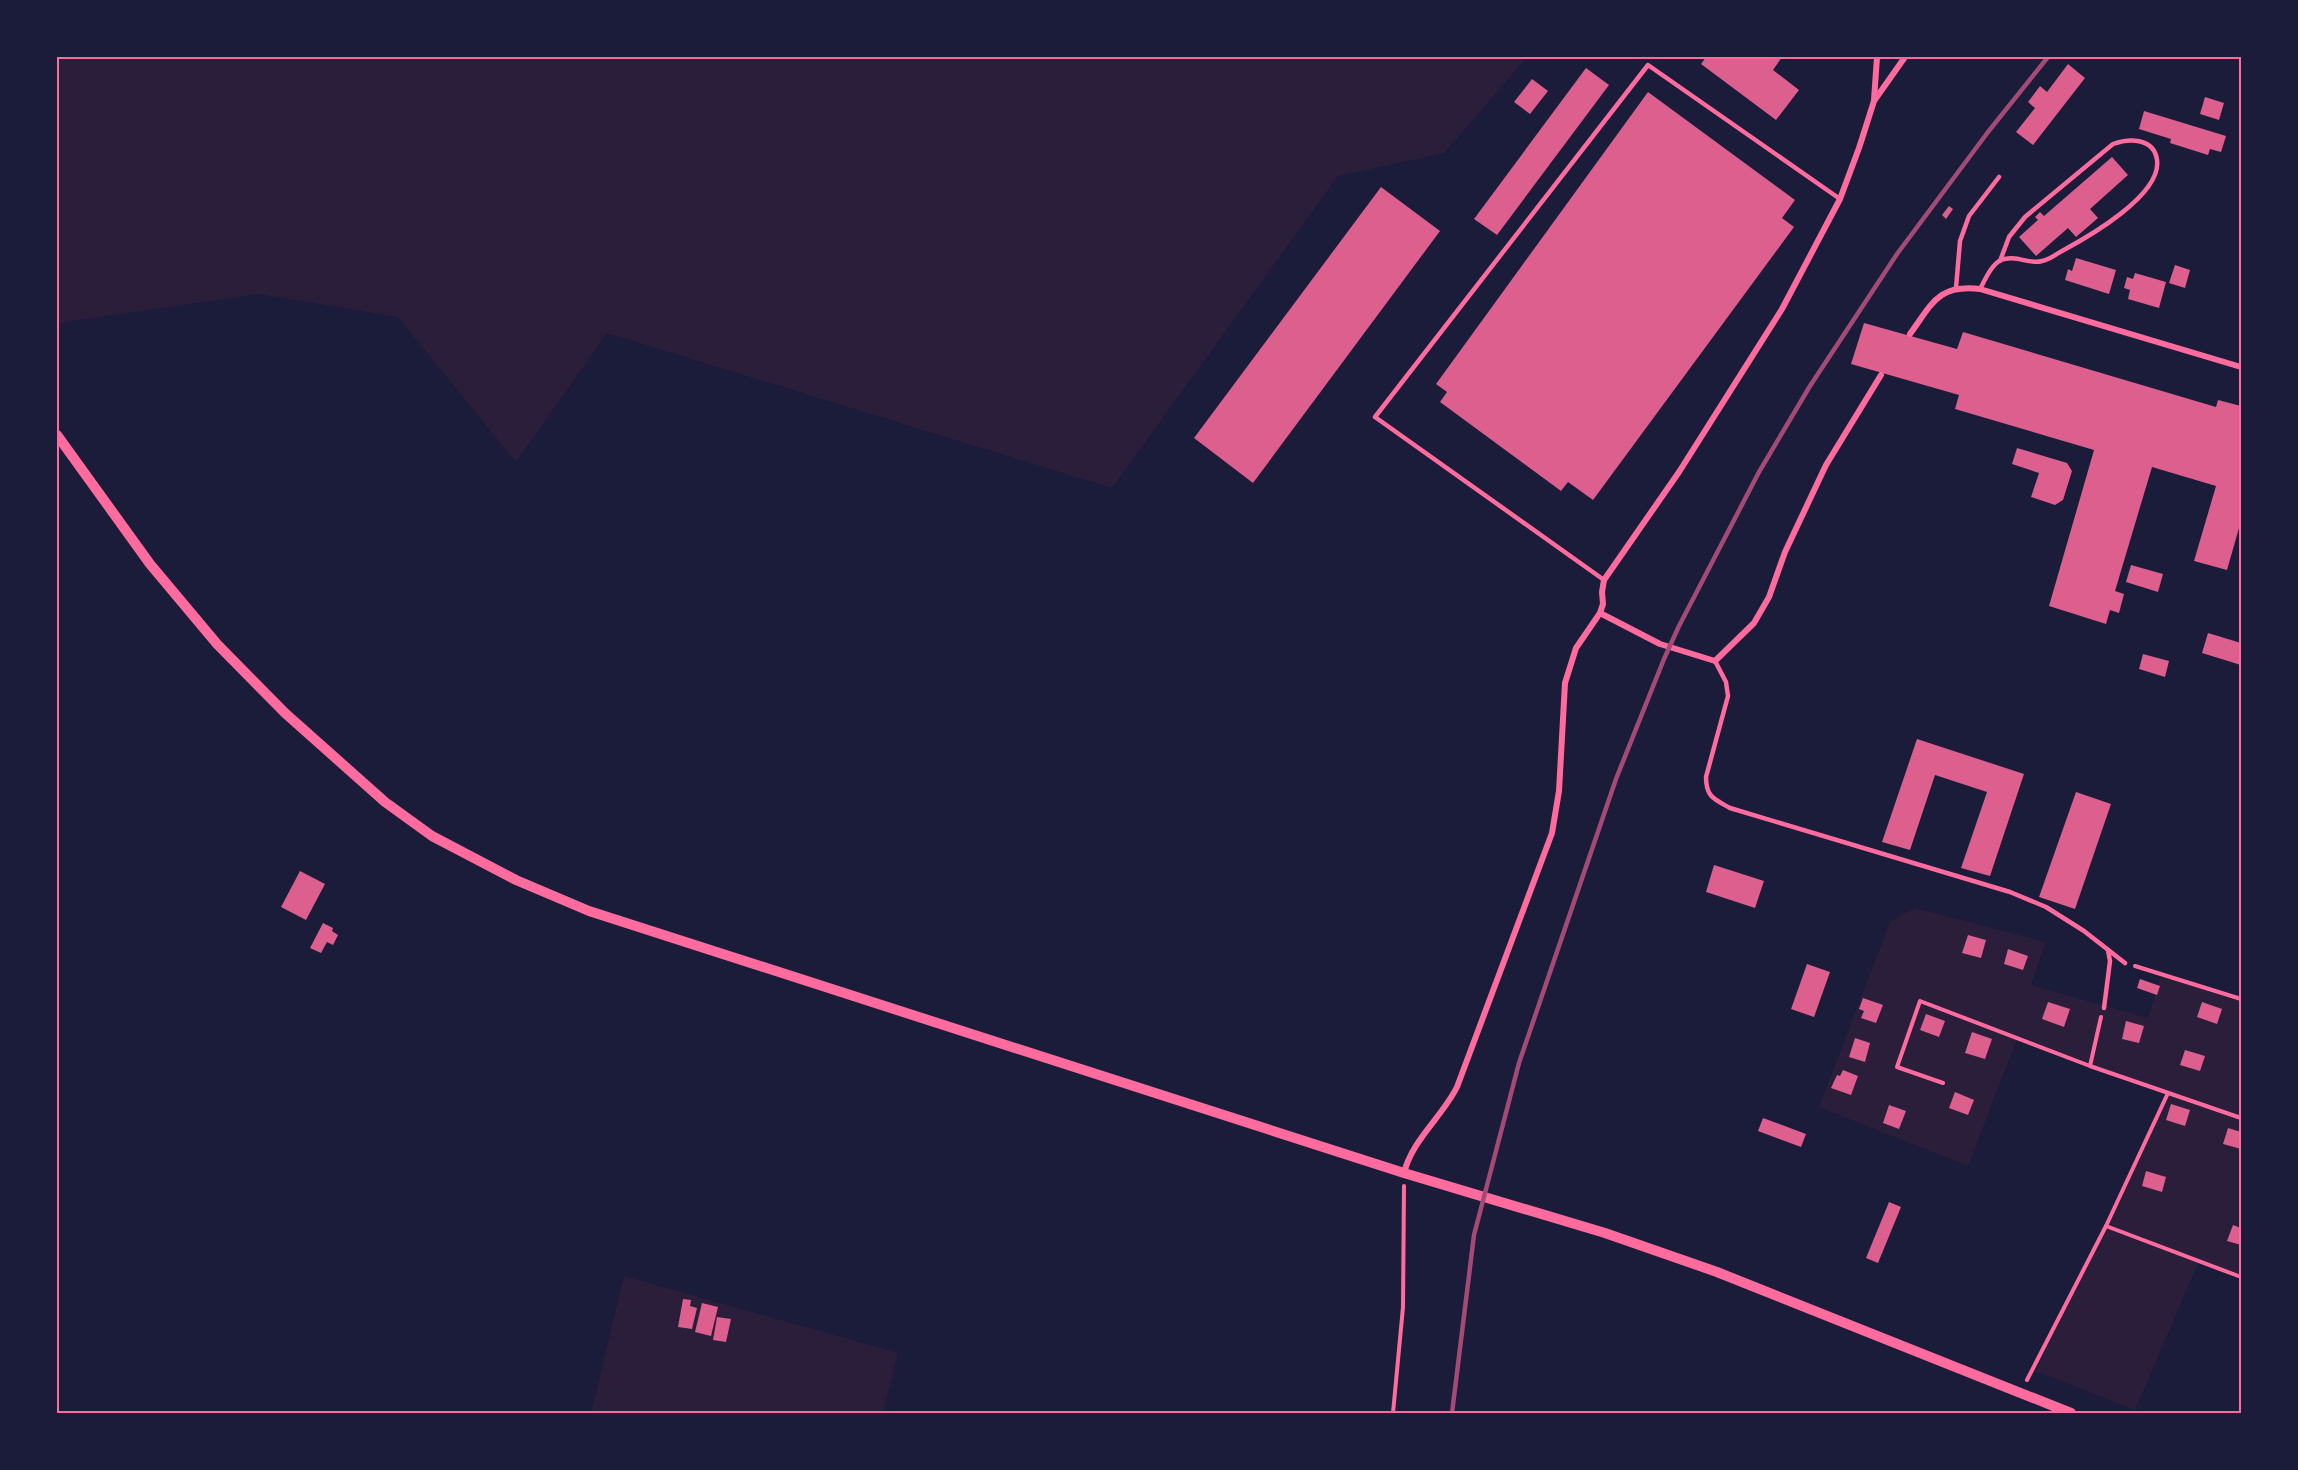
<svg xmlns="http://www.w3.org/2000/svg" width="2298" height="1470" font-family="'Noto Serif',serif">
<style>
.green{fill:#2a1e3b}
.building{fill:#dd5f8e}
.lines{fill:none;stroke-linecap:round;stroke-linejoin:round}
.path{stroke:#ff6b9d;stroke-width:4}
.service{stroke:#ff6b9d;stroke-width:4.5}
.minor{stroke:#ff6b9d;stroke-width:6}
.tertiary{stroke:#ff6b9d;stroke-width:10}
.rail{stroke:#a44b75;stroke-width:4.5}
.neatline{fill:none;stroke:#ff6b9d;stroke-width:2}
</style>
<rect width="100%" height="100%" fill="#1b1b3a"/>
<g class="green">
<path d="M 57,57 L 1527,57 L 1444,153 L 1338,176 L 1112,488 L 607,333 L 516,462 L 398,317 L 259,294 L 57,323 Z"/>
<path d="M 1915,908 L 2045,942 L 2031,985 L 2148,1018 L 2161,975 L 2241,1002 L 2241,1275 L 2199,1261 L 2135,1410 L 2036,1371 L 2169,1093 L 2017,1039 L 1968,1166 L 1819,1107 L 1890,922 Z"/>
<path d="M 624,1276 L 898,1353 L 883,1413 L 591,1413 Z"/>
</g>
<g class="building">
<path d="M 1706,57 L 1782,57 L 1773,70 L 1799,90 L 1776,120 L 1701,64 Z"/>
<path d="M 2068,64 L 2085,78 L 2033,145 L 2016,132 L 2035,108 L 2028,102 L 2040,86 L 2047,92 Z"/>
<path d="M 1586,68 L 1609,85 L 1497,235 L 1474,219 Z"/>
<path d="M 1532,79 L 1548,91 L 1530,114 L 1514,102 Z"/>
<path d="M 1648,92 L 1795,200 L 1782,218 L 1794,227 L 1593,500 L 1568,482 L 1561,491 L 1440,402 L 1447,392 L 1436,384 Z"/>
<path d="M 2205,97 L 2224,103 L 2219,120 L 2200,114 Z"/>
<path d="M 2144,111 L 2226,136 L 2221,152 L 2210,149 L 2208,155 L 2170,143 L 2171,139 L 2139,129 Z"/>
<path d="M 2112,157 L 2128,175 L 2090,209 L 2098,218 L 2076,237 L 2068,228 L 2036,256 L 2019,237 L 2038,220 L 2035,217 L 2040,212 L 2044,216 Z"/>
<path d="M 1381,187 L 1440,231 L 1253,483 L 1194,438 Z"/>
<path d="M 1949,206 L 1953,209 L 1946,219 L 1942,215 Z"/>
<path d="M 2076,258 L 2116,270 L 2109,294 L 2065,280 L 2068,269 L 2072,271 Z"/>
<path d="M 2175,265 L 2190,270 L 2185,288 L 2169,283 Z"/>
<path d="M 2135,273 L 2166,282 L 2159,308 L 2128,299 L 2130,290 L 2124,288 L 2127,277 L 2133,279 Z"/>
<path d="M 1864,323 L 1957,349 L 1963,332 L 2216,407 L 2218,400 L 2241,406 L 2241,521 L 2227,570 L 2194,561 L 2216,486 L 2152,467 L 2115,591 L 2124,594 L 2119,613 L 2110,610 L 2106,624 L 2049,606 L 2094,450 L 1955,409 L 1959,395 L 1851,364 Z"/>
<path d="M 2017,448 L 2067,463 L 2072,471 L 2063,500 L 2055,505 L 2031,497 L 2039,473 L 2012,464 Z"/>
<path d="M 2131,565 L 2163,574 L 2158,592 L 2126,582 Z"/>
<path d="M 2208,633 L 2241,643 L 2241,665 L 2202,653 Z"/>
<path d="M 2143,654 L 2169,661 L 2165,677 L 2139,669 Z"/>
<path d="M 1917,739 L 2024,774 L 1990,876 L 1961,868 L 1987,792 L 1935,775 L 1910,850 L 1882,842 Z"/>
<path d="M 2076,792 L 2111,804 L 2075,909 L 2039,897 Z"/>
<path d="M 1714,865 L 1764,881 L 1755,908 L 1706,892 Z"/>
<path d="M 300,871 L 325,884 L 306,920 L 281,907 Z"/>
<path d="M 323,923 L 333,928 L 332,931 L 338,935 L 333,945 L 327,942 L 321,953 L 310,948 Z"/>
<path d="M 1968,935 L 1986,940 L 1981,958 L 1962,953 Z"/>
<path d="M 2008,949 L 2028,956 L 2023,970 L 2004,964 Z"/>
<path d="M 1807,964 L 1830,972 L 1814,1017 L 1791,1009 Z"/>
<path d="M 2140,979 L 2160,986 L 2157,995 L 2137,988 Z"/>
<path d="M 1863,998 L 1883,1005 L 1876,1023 L 1861,1018 L 1864,1011 L 1859,1009 Z"/>
<path d="M 2048,1002 L 2070,1009 L 2064,1027 L 2042,1019 Z"/>
<path d="M 2202,1002 L 2222,1009 L 2217,1024 L 2197,1017 Z"/>
<path d="M 1926,1014 L 1945,1021 L 1939,1037 L 1920,1030 Z"/>
<path d="M 2126,1021 L 2144,1026 L 2139,1043 L 2122,1039 Z"/>
<path d="M 1972,1032 L 1992,1039 L 1985,1059 L 1965,1053 Z"/>
<path d="M 1855,1038 L 1870,1043 L 1865,1062 L 1849,1057 Z"/>
<path d="M 2185,1050 L 2205,1056 L 2200,1071 L 2180,1065 Z"/>
<path d="M 1843,1070 L 1858,1076 L 1851,1095 L 1831,1088 L 1837,1075 L 1840,1076 Z"/>
<path d="M 1955,1092 L 1974,1100 L 1968,1115 L 1949,1108 Z"/>
<path d="M 2171,1104 L 2190,1110 L 2185,1126 L 2166,1120 Z"/>
<path d="M 1889,1105 L 1906,1111 L 1899,1129 L 1883,1123 Z"/>
<path d="M 1763,1118 L 1806,1134 L 1801,1147 L 1758,1131 Z"/>
<path d="M 2228,1128 L 2241,1132 L 2241,1149 L 2223,1144 Z"/>
<path d="M 2146,1171 L 2166,1177 L 2162,1192 L 2142,1186 Z"/>
<path d="M 1889,1202 L 1901,1207 L 1878,1263 L 1866,1258 Z"/>
<path d="M 2233,1225 L 2241,1228 L 2241,1245 L 2227,1241 Z"/>
<path d="M 683,1299 L 691,1300 L 690,1306 L 697,1308 L 692,1329 L 678,1327 Z"/>
<path d="M 702,1303 L 718,1307 L 711,1336 L 695,1332 Z"/>
<path d="M 717,1317 L 731,1319 L 726,1342 L 713,1340 Z"/>
</g>
<g class="lines">
<g class="path">
<path d="M 2135,966 L 2241,999"/>
<path d="M 2090,1066 L 2241,1118"/>
<path d="M 1943,1083 L 1897,1067 L 1920,1001 L 2090,1066 L 2101,1017"/>
<path d="M 2106,1226 L 2241,1277"/>
<path d="M 2027,1380 L 2106,1226 L 2168,1093"/>
<path d="M 1393,1413 L 1403,1307 L 1404,1186"/>
</g>
<g class="service">
<path d="M 1956,288 L 1960,241 L 1969,216 L 1999,177"/>
<path d="M 1980,289 C 1985,280 1991,265 2001,260 C 2016,254 2029,265 2042,261 C 2049,260 2056,254 2062,251 C 2088,237 2162,195 2157,160 C 2154,138 2130,138 2113,144 L 2025,217 L 2009,237 L 2000,261"/>
<path d="M 1604,580 L 1375,417 L 1648,65 L 1840,199"/>
<path d="M 1715,661 L 1726,682 L 1728,696 L 1706,777 C 1706,797 1714,799 1730,808 L 2010,892 L 2046,907 L 2084,931 L 2125,963"/>
<path d="M 2104,1008 L 2110,961 L 2108,950"/>
</g>
<g class="minor">
<path d="M 1874,100 L 1877,57"/>
<path d="M 1910,334 C 1932,304 1938,284 1980,289 L 2241,367"/>
<path d="M 1600,613 L 1660,644 L 1715,661 L 1754,623 L 1769,597 L 1785,552 L 1826,465 L 1881,375"/>
<path d="M 1404,1173 C 1412,1140 1442,1117 1457,1087 L 1552,833 L 1559,791 L 1565,683 L 1576,648 L 1600,613 L 1603,604 L 1602,592 L 1604,580 L 1679,472 L 1782,309 L 1840,199 L 1859,148 L 1874,101 L 1905,57"/>
</g>
<path class="tertiary" d="M 57,435 L 150,564 L 217,644 L 285,713 L 385,802 L 432,836 L 516,880 L 589,911 L 1404,1173 L 1605,1233 L 1717,1272 L 2071,1413"/>
<path class="rail" d="M 1452,1413 L 1474,1235 L 1519,1063 L 1616,779 L 1664,659 L 1679,626 L 1759,472 L 1810,386 L 1897,254 L 1988,132 L 2048,57"/>
</g>
<rect width="2298" height="1470" fill="none" stroke="#1b1b3a" stroke-width="117"/>
<rect x="58" y="58" width="2182" height="1354" class="neatline"/>
</svg>
